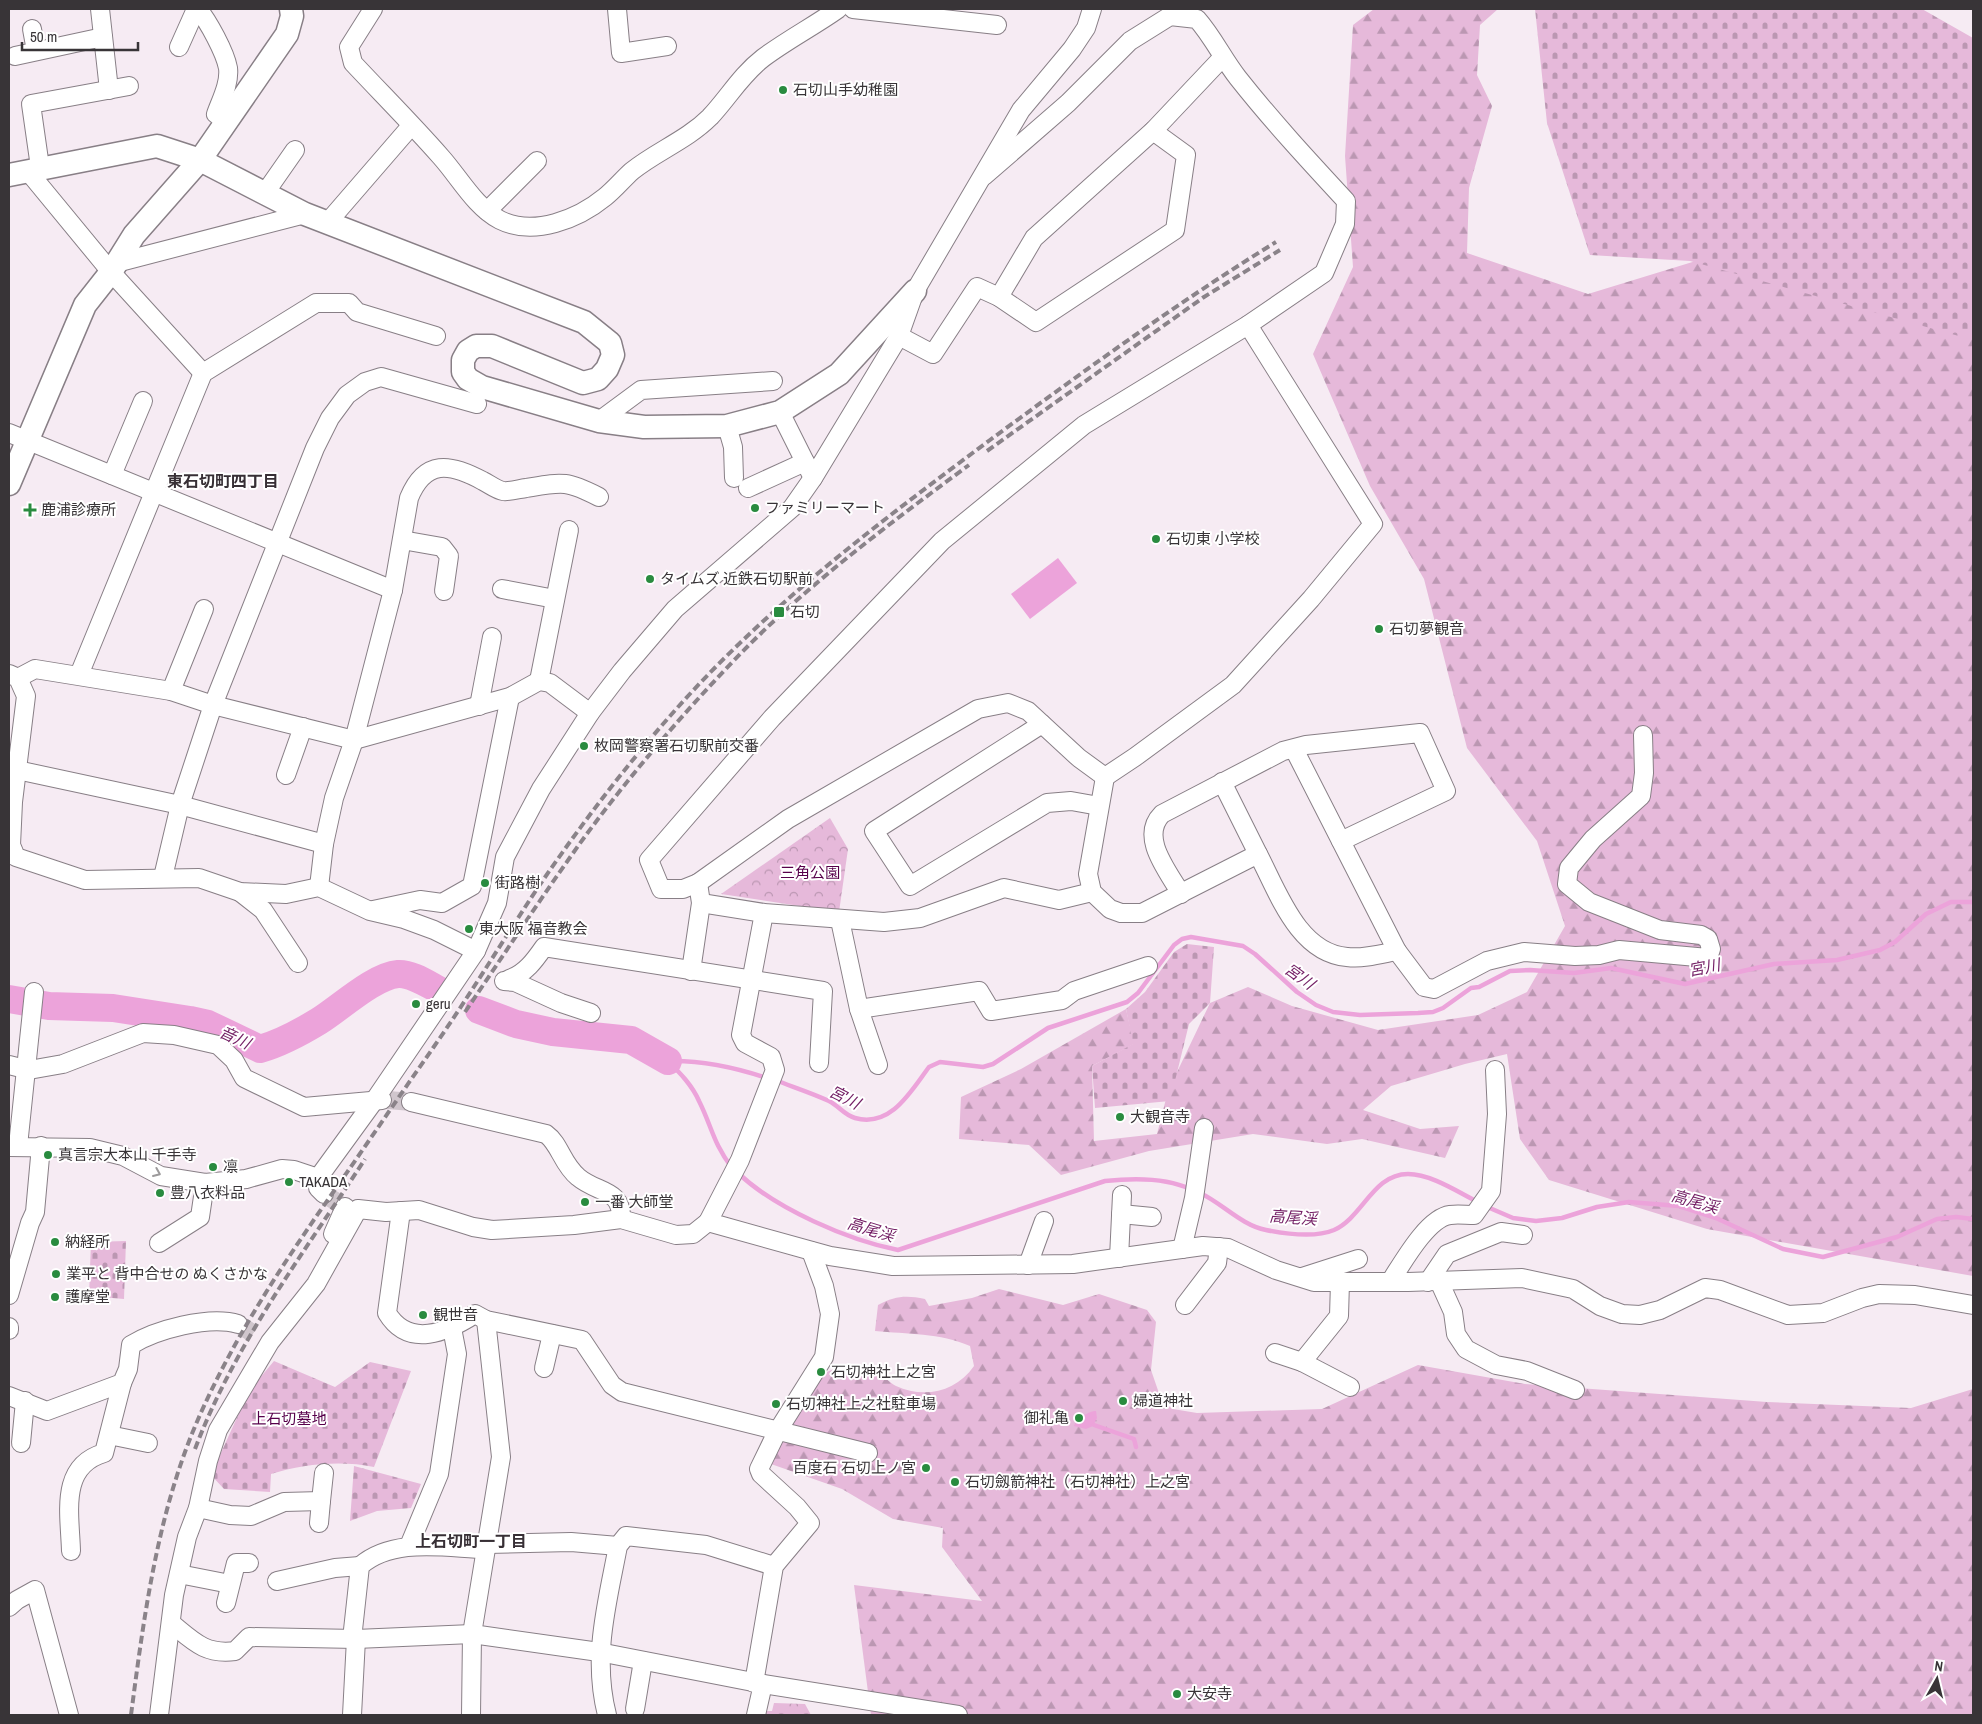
<svg xmlns="http://www.w3.org/2000/svg" width="1982" height="1724" font-family="'Archivo Narrow','Noto Sans JP',sans-serif">
<style>
.forest{fill:url(#forest-firs)}
.cemetery{fill:url(#cemetery-stones)}
.park{fill:url(#park-crowns)}
.water{fill:#eca3da}
.lines{fill:none;stroke-linecap:round;stroke-linejoin:round}
.stream{stroke:#eca3da;stroke-width:4.5}
.river{stroke:#eca3da;stroke-width:28}
.minor-tunnel{stroke:#d0c6cd;stroke-width:18;stroke-dasharray:18 9;stroke-linecap:butt}
.minor-casing{stroke:#887f86;stroke-width:20}
.tertiary-casing{stroke:#887f86;stroke-width:25}
.minor{stroke:#fff;stroke-width:18}
.tertiary{stroke:#fff;stroke-width:22}
.rail{stroke:#8a8389;stroke-width:4;stroke-dasharray:8 4;stroke-linecap:butt}
.oneway{stroke:#9c9a9b}
.poi-dot{fill:#298b3f;stroke:#fff;stroke-width:2}
.labels{text-anchor:middle;stroke-width:4;stroke-linejoin:round;paint-order:stroke}
.poi-label{font-size:15px;fill:#383437;stroke:#fff;text-anchor:start}
.park-label{font-size:15px;fill:#57004b;stroke:#fff}
.neighbourhood-label{font-size:16px;font-weight:bold;fill:#372f35;stroke:#fff}
.water-label{font-size:16px;font-style:italic;fill:#752267;stroke:#fff}
</style>
<defs>
<pattern id="forest-firs" width="22" height="20" patternUnits="userSpaceOnUse" patternTransform="scale(1.25)"><rect width="22" height="20" fill="#e6b9da"/><path d="M5 1l3.5 6h-7zM16 11l3.5 6h-7z" fill="#bb97b2"/></pattern>
<pattern id="cemetery-stones" width="16" height="16" patternUnits="userSpaceOnUse" patternTransform="scale(1.25)"><rect width="16" height="16" fill="#e6b9da"/><path d="M2 7V4a2 2 0 0 1 4 0v3zM10 15v-3a2 2 0 0 1 4 0v3z" fill="#bb97b2"/></pattern>
<pattern id="park-crowns" width="20" height="18" patternUnits="userSpaceOnUse" patternTransform="scale(1.25)"><rect width="20" height="18" fill="#e6b9da"/><path d="M2 6a3 3 0 1 1 6 0M12 15a3 3 0 1 1 6 0" fill="none" stroke="#bb97b2"/></pattern>
</defs>
<rect width="100%" height="100%" fill="#f6ebf3"/>
<g class="forest">
<path d="M 1374,9 L 1498,9 L 1480,25 L 1477,75 L 1492,106 L 1469,188 L 1467,253 L 1588,294 L 1699,260 L 1973,334 L 1973,1276 L 1707,1229 L 1549,1180 L 1520,1139 L 1507,1054 L 1465,1064 L 1391,1086 L 1363,1110 L 1420,1129 L 1459,1126 L 1445,1158 L 1362,1139 L 1327,1144 L 1253,1134 L 1149,1151 L 1061,1175 L 1029,1145 L 959,1139 L 961,1097 L 1021,1069 L 1126,1009 L 1134,1044 L 1092,1066 L 1094,1141 L 1157,1134 L 1168,1091 L 1210,1003 L 1248,987 L 1292,1006 L 1378,1030 L 1478,1015 L 1527,992 L 1565,926 L 1537,841 L 1467,748 L 1424,579 L 1370,486 L 1313,354 L 1353,267 L 1345,156 L 1353,25 Z"/>
<path d="M 999,1289 L 1063,1305 L 1099,1294 L 1147,1310 L 1156,1322 L 1151,1370 L 1162,1402 L 1173,1409 L 1197,1413 L 1322,1409 L 1418,1365 L 1525,1384 L 1767,1402 L 1911,1408 L 1973,1389 L 1973,1715 L 871,1715 L 854,1585 L 982,1601 L 942,1547 L 943,1528 L 893,1519 L 842,1489 L 771,1464 C 780,1442 808,1375 832,1370 C 835,1369 843,1372 847,1372 C 856,1373 868,1372 877,1374 C 885,1376 890,1383 896,1386 C 924,1399 956,1392 974,1366 L 970,1346 C 940,1333 907,1334 875,1331 L 878,1305 C 895,1296 906,1295 925,1299 L 929,1306 L 972,1298 Z"/>
</g>
<g class="cemetery">
<path d="M 1535,9 L 1922,9 L 1973,38 L 1973,340 L 1690,261 L 1590,255 L 1547,123 Z"/>
<path d="M 1187,944 L 1214,947 L 1210,1003 L 1189,1024 L 1170,1101 L 1095,1108 L 1092,1066 L 1133,1044 L 1126,1009 L 1145,992 L 1174,952 Z"/>
<path d="M 126,1241 L 124,1299 L 89,1296 L 91,1242 Z"/>
<path d="M 274,1361 L 335,1387 L 370,1362 L 411,1371 L 374,1467 C 341,1460 303,1464 271,1474 L 270,1492 L 224,1489 L 211,1475 L 249,1391 Z"/>
<path d="M 354,1466 L 421,1484 L 411,1508 L 377,1511 L 350,1521 Z"/>
</g>
<g class="park">
<path d="M 830,818 L 848,849 L 839,912 L 721,894 Z"/>
<path d="M 774,1703 L 805,1704 L 811,1715 L 765,1715 L 766,1711 L 772,1711 Z"/>
</g>
<g class="water">
<path d="M 1058,558 L 1077,583 L 1030,619 L 1011,594 Z"/>
<path d="M 1096,1411 L 1097,1418 L 1093,1426 L 1086,1429 L 1074,1426 C 1076,1419 1089,1411 1096,1411 Z"/>
</g>
<g class="lines">
<g class="stream">
<path d="M 668,1061 C 680,1073 692,1085 699,1101 C 712,1127 713,1143 732,1168"/>
<path d="M 668,1061 C 703,1060 734,1067 767,1078"/>
<path d="M 775,1080 C 793,1087 812,1093 829,1101 C 839,1106 844,1115 855,1118 C 891,1128 911,1091 929,1067 L 940,1062 L 983,1067 L 993,1064 L 1048,1028 L 1127,1002 L 1138,993 L 1174,945 L 1182,939 L 1191,937 L 1243,946 L 1255,954 L 1297,992 L 1316,1005 L 1333,1012 L 1360,1015 L 1418,1013 L 1433,1012 L 1443,1008 L 1471,988 L 1479,987 L 1510,971 L 1530,970 L 1574,973 L 1611,968 L 1685,984 L 1774,964 L 1837,960 L 1880,950 L 1895,942 L 1926,914 L 1951,902 L 1973,902"/>
<path d="M 738,1173 C 776,1209 848,1240 898,1250 L 1105,1181 C 1133,1178 1165,1177 1190,1189"/>
<path d="M 1200,1193 C 1222,1203 1241,1225 1266,1230 C 1286,1234 1315,1238 1334,1230 C 1363,1217 1373,1174 1408,1174 C 1431,1174 1458,1192 1478,1202"/>
<path d="M 1485,1206 L 1513,1218 L 1536,1221 L 1562,1218 L 1597,1207 L 1629,1202 L 1679,1206 L 1716,1218 L 1783,1249 L 1823,1257 L 1897,1237 L 1937,1219 L 1956,1217 L 1973,1219"/>
<path d="M 1094,1425 L 1134,1439 L 1136,1447"/>
</g>
<g class="river">
<path d="M 9,999 L 49,1006 L 113,1008 L 190,1020 L 208,1024 L 260,1049 C 281,1043 301,1032 319,1021 C 340,1008 374,976 398,974 C 412,973 429,985 441,991"/>
<path d="M 479,1010 L 516,1024 L 553,1032 L 631,1040 L 668,1061"/>
</g>
<g class="minor-tunnel">
<path d="M 388,1100 L 411,1102"/>
<path d="M 324,1194 L 345,1207"/>
<path d="M 238,1324 L 259,1337"/>
</g>
<g class="minor-casing">
<g id="minor">
<path d="M 100,9 L 109,90"/>
<path d="M 198,9 C 208,21 225,52 228,68 C 230,83 221,100 216,114 L 226,122"/>
<path d="M 373,9 L 349,47 L 353,63 C 382,94 413,125 441,157 C 459,177 475,207 500,220 C 534,237 578,219 605,197 C 615,189 623,179 632,171 C 657,151 687,140 710,117 C 728,98 741,75 763,58 C 787,40 814,26 838,9"/>
<path d="M 617,9 L 621,53 L 667,46"/>
<path d="M 853,9 L 997,25"/>
<path d="M 32,29 L 36,51"/>
<path d="M 179,47 L 196,9"/>
<path d="M 15,56 L 103,37"/>
<path d="M 40,167 L 31,104 L 129,86"/>
<path d="M 27,170 L 111,272 L 203,373"/>
<path d="M 265,193 L 295,150"/>
<path d="M 487,211 L 537,161"/>
<path d="M 328,222 L 411,126"/>
<path d="M 116,263 L 305,214"/>
<path d="M 999,297 L 1034,238 L 1153,131 L 1222,58"/>
<path d="M 899,336 L 933,354 L 977,287 L 999,297 L 1036,322 L 1175,230 L 1186,155 L 1153,131"/>
<path d="M 780,412 L 813,478"/>
<path d="M 599,421 L 641,390 L 773,381"/>
<path d="M 727,426 L 733,447 L 734,478"/>
<path d="M 9,433 L 393,590"/>
<path d="M 112,475 L 143,401"/>
<path d="M 748,488 L 805,462"/>
<path d="M 402,540 L 442,547 L 449,556 L 444,591"/>
<path d="M 502,589 L 555,599"/>
<path d="M 9,674 L 18,678 L 26,696 L 13,802 L 11,845 L 16,857 L 85,880 L 199,878 L 240,892 L 286,894 L 319,887 L 370,911 L 404,919 L 434,930 L 476,951"/>
<path d="M 79,675 L 203,373 L 316,303 L 349,303 L 357,312 L 436,336"/>
<path d="M 18,678 L 35,669 L 171,691 L 213,705 L 354,740 L 510,697 L 539,681 L 550,683 L 590,713"/>
<path d="M 539,681 L 569,530"/>
<path d="M 171,691 L 204,609"/>
<path d="M 479,706 L 492,637"/>
<path d="M 1042,724 L 874,831 L 910,886 L 1047,803 L 1071,801 L 1099,806"/>
<path d="M 1294,749 L 1397,951 L 1424,987 L 1434,989 L 1487,961 L 1524,952 L 1575,956 L 1599,955 L 1619,950 L 1708,958 L 1711,949 L 1708,939 L 1701,935 L 1660,930 L 1589,902 L 1567,884 L 1569,868 L 1593,839 L 1641,796 L 1644,773 L 1643,735"/>
<path d="M 17,770 L 180,805 L 324,844"/>
<path d="M 286,775 L 303,727"/>
<path d="M 1105,777 L 1088,874 L 1092,892 L 1110,909 L 1121,913 L 1142,913 L 1258,854 C 1278,892 1298,953 1347,957 C 1364,959 1381,954 1397,951"/>
<path d="M 1222,782 L 1258,854"/>
<path d="M 163,877 L 180,805 L 213,705 L 315,448 L 330,418 L 347,395 L 365,382 L 381,377 L 477,404"/>
<path d="M 698,883 L 788,819 L 978,709 L 1008,703 L 1028,711 L 1079,758 L 1105,777 L 1135,757 L 1233,685 L 1311,599 L 1373,524 L 1248,325"/>
<path d="M 319,887 L 324,844 L 334,798 L 354,740 L 393,590 L 409,498 C 425,459 450,463 483,481 C 489,484 497,490 503,491 C 509,492 519,489 526,488 C 562,482 566,480 599,497"/>
<path d="M 240,892 L 263,910 L 298,963"/>
<path d="M 1181,894 C 1168,871 1139,837 1162,814 L 1283,751 L 1306,745 L 1420,733 L 1446,791 L 1341,841"/>
<path d="M 701,903 L 764,913 L 884,922 L 920,918 L 1004,888 L 1059,900 L 1092,892"/>
<path d="M 373,910 L 420,900 L 442,903 L 472,886 L 510,697"/>
<path d="M 764,913 L 741,1035 L 745,1043 L 771,1057 L 775,1070 L 740,1160 L 708,1222 L 830,1256 L 893,1266 L 1073,1264 L 1203,1246 L 1228,1248 L 1276,1270 L 1314,1282 L 1408,1282 L 1522,1278 L 1573,1289 L 1600,1306 L 1622,1314 L 1640,1315 L 1660,1310 L 1705,1288 L 1720,1290 L 1788,1315 L 1823,1313 L 1862,1298 L 1879,1294 L 1915,1295 L 1973,1305"/>
<path d="M 840,920 L 859,1009 L 878,1065"/>
<path d="M 691,971 L 701,903 L 698,883 L 683,889 L 661,889 L 649,860 L 772,718 L 942,541 L 1084,425 L 1248,325 L 1324,273 L 1345,224 L 1346,201 C 1309,161 1272,121 1238,78 C 1223,59 1213,37 1197,19 L 1170,16 L 1130,41 L 1068,103 L 984,176"/>
<path d="M 509,979 C 525,974 535,960 544,947 L 823,991 L 819,1063"/>
<path d="M 504,981 L 515,982 L 561,1003 L 591,1013"/>
<path d="M 859,1009 L 979,991 L 991,1011 L 1062,1000 L 1074,991 L 1148,966"/>
<path d="M 9,1065 L 29,1070 L 63,1064 L 143,1033 L 174,1035 L 218,1045 L 234,1060 L 244,1078 L 304,1107 L 382,1100"/>
<path d="M 411,1102 L 546,1134 C 560,1144 562,1164 578,1177 C 598,1194 622,1188 621,1219"/>
<path d="M 18,1146 L 34,992"/>
<path d="M 9,1147 L 90,1148 L 123,1156 L 161,1176 L 205,1183 L 246,1179 L 282,1169 L 294,1170 L 318,1178"/>
<path d="M 324,1194 L 318,1188 L 318,1178 L 374,1101 L 476,951 L 497,903 L 505,857 L 541,789 L 590,713 L 622,671 L 675,609 L 792,508 L 813,478 L 899,336 L 915,291 L 1021,110 L 1072,49 L 1086,28 L 1092,9"/>
<path d="M 401,1211 L 387,1313 C 409,1349 447,1332 475,1314 L 486,1320 L 582,1340 L 612,1385 L 622,1392 L 868,1453"/>
<path d="M 1121,1214 L 1152,1217"/>
<path d="M 333,1234 L 345,1207"/>
<path d="M 159,1243 L 200,1217 L 205,1183"/>
<path d="M 1182,1249 L 1194,1198 L 1204,1128"/>
<path d="M 1119,1258 L 1122,1195"/>
<path d="M 1028,1265 L 1044,1221"/>
<path d="M 1302,1277 L 1358,1259"/>
<path d="M 1439,1281 L 1453,1312 L 1456,1334 L 1466,1349 L 1496,1365 L 1527,1371 L 1575,1390"/>
<path d="M 1390,1282 C 1402,1264 1427,1218 1450,1215 C 1457,1214 1466,1215 1474,1215 L 1491,1191 L 1497,1114 L 1495,1070"/>
<path d="M 1428,1282 L 1447,1254 L 1501,1232 L 1523,1235"/>
<path d="M 9,1295 L 30,1223 L 35,1212 L 41,1146"/>
<path d="M 1185,1305 L 1217,1263 L 1219,1247"/>
<path d="M 9,1327 L 9,1330"/>
<path d="M 1275,1353 L 1302,1362 L 1350,1387"/>
<path d="M 1302,1362 L 1339,1316 L 1340,1282"/>
<path d="M 544,1368 L 552,1334"/>
<path d="M 9,1396 L 47,1411 L 122,1383 L 128,1369 L 131,1345 C 155,1330 209,1315 238,1324"/>
<path d="M 109,1435 L 148,1443"/>
<path d="M 21,1443 L 25,1401"/>
<path d="M 198,1508 L 230,1515 L 251,1516 L 284,1502 L 321,1501 L 324,1473"/>
<path d="M 319,1523 L 321,1501"/>
<path d="M 487,1544 L 571,1542 L 618,1546"/>
<path d="M 409,1546 L 439,1474 L 457,1354 L 452,1328"/>
<path d="M 71,1551 C 70,1514 59,1466 104,1453 L 122,1383"/>
<path d="M 179,1574 L 230,1584"/>
<path d="M 277,1581 L 335,1568 L 360,1566"/>
<path d="M 226,1603 L 236,1563 L 249,1563"/>
<path d="M 9,1607 L 17,1600 L 35,1590 L 69,1715"/>
<path d="M 171,1623 C 193,1641 205,1655 235,1651 L 249,1637 L 356,1639 L 472,1634 L 599,1652 L 763,1684 L 958,1715"/>
<path d="M 352,1639 L 360,1566 C 393,1537 445,1548 486,1549"/>
<path d="M 754,1683 L 774,1566 L 810,1523 L 797,1507 L 761,1474 L 759,1469 L 777,1432 L 824,1357 L 830,1314 L 824,1286 L 811,1251"/>
<path d="M 635,1709 L 643,1661"/>
<path d="M 159,1715 L 174,1595 L 187,1537 L 198,1508 L 208,1461 L 218,1430 L 270,1342 L 316,1284 L 358,1209 L 386,1212 L 419,1210 L 473,1227 L 492,1230 L 574,1225 L 621,1219 L 676,1235 L 693,1234 L 708,1222"/>
<path d="M 352,1715 L 356,1639"/>
<path d="M 471,1715 L 472,1634 L 501,1457 L 486,1320"/>
<path d="M 607,1715 C 592,1656 607,1604 618,1546 L 626,1536 L 706,1545 L 774,1566"/>
<path d="M 756,1715 L 763,1684"/>
</g>
</g>
<g class="tertiary-casing">
<g id="tertiary">
<path d="M 9,175 L 157,146 L 200,160 L 305,214 L 584,322 L 610,343 L 613,355 L 607,369 L 598,379 L 583,383 L 492,346 L 476,346 L 468,351 L 463,360 L 463,372 L 468,379 L 482,387 L 599,421 L 644,427 L 727,426 L 780,412 L 839,374 L 915,291"/>
<path d="M 9,484 L 85,305 L 111,272 L 134,235 L 200,160 L 287,34 L 292,16 L 291,9"/>
</g>
</g>
<use href="#minor" class="minor"/>
<use href="#tertiary" class="tertiary"/>
<g class="rail">
<path d="M 987,451 L 1204,297 L 1280,250"/>
<path d="M 465,1012 C 505,953 544,893 586,835 C 635,769 690,705 748,646 C 815,579 893,521 969,465"/>
<path d="M 195,1449 C 235,1343 304,1253 365,1159"/>
<path d="M 131,1715 C 144,1616 157,1516 196,1424 C 232,1340 282,1265 334,1191 C 367,1144 400,1095 433,1048 C 470,995 503,940 539,886 C 584,820 634,755 688,696 C 778,598 884,519 990,440 C 1084,371 1177,303 1276,242"/>
</g>
</g>
<defs><path id="oneway-chevron" d="M-2-3.5L2.5 0L-2 3.5" fill="none" stroke-width="1.6" stroke-linecap="round" stroke-linejoin="round" transform="scale(1.25)"/></defs>
<use class="oneway" href="#oneway-chevron" transform="translate(157 1173) rotate(23)"/>
<g class="poi-dot">
<circle cx="783" cy="90" r="5"/>
<circle cx="755" cy="508" r="5"/>
<path d="M27.5 502.5h5v5h5v5h-5v5h-5v-5h-5v-5h5z"/>
<circle cx="1156" cy="539" r="5"/>
<circle cx="650" cy="579" r="5"/>
<rect x="773" y="606" width="12" height="12" rx="2.5"/>
<circle cx="1379" cy="629" r="5"/>
<circle cx="584" cy="746" r="5"/>
<circle cx="485" cy="883" r="5"/>
<circle cx="469" cy="929" r="5"/>
<circle cx="416" cy="1004" r="5"/>
<circle cx="1120" cy="1117" r="5"/>
<circle cx="48" cy="1155" r="5"/>
<circle cx="213" cy="1167" r="5"/>
<circle cx="289" cy="1182" r="5"/>
<circle cx="160" cy="1193" r="5"/>
<circle cx="585" cy="1202" r="5"/>
<circle cx="55" cy="1242" r="5"/>
<circle cx="56" cy="1274" r="5"/>
<circle cx="55" cy="1297" r="5"/>
<circle cx="423" cy="1315" r="5"/>
<circle cx="821" cy="1372" r="5"/>
<circle cx="1123" cy="1401" r="5"/>
<circle cx="776" cy="1404" r="5"/>
<circle cx="1079" cy="1418" r="5"/>
<circle cx="926" cy="1468" r="5"/>
<circle cx="955" cy="1482" r="5"/>
<circle cx="1177" cy="1694" r="5"/>
</g>
<g class="labels">
<g class="poi-label">
<text x="793" y="95">石切山手幼稚園</text>
<text x="765" y="513">ファミリーマート</text>
<text x="41" y="515">鹿浦診療所</text>
<text x="1166" y="544">石切東 小学校</text>
<text x="660" y="584">タイムズ 近鉄石切駅前</text>
<text x="790" y="617">石切</text>
<text x="1389" y="634">石切夢観音</text>
<text x="594" y="751">枚岡警察署石切駅前交番</text>
<text x="495" y="888">街路樹</text>
<text x="479" y="934">東大阪 福音教会</text>
<text x="426" y="1009">geru</text>
<text x="1130" y="1122">大観音寺</text>
<text x="58" y="1160">真言宗大本山 千手寺</text>
<text x="223" y="1172">凛</text>
<text x="299" y="1187">TAKADA</text>
<text x="170" y="1198">豊八衣料品</text>
<text x="595" y="1207">一番 大師堂</text>
<text x="65" y="1247">納経所</text>
<text x="66" y="1279">業平と 背中合せの ぬくさかな</text>
<text x="65" y="1302">護摩堂</text>
<text x="433" y="1320">観世音</text>
<text x="831" y="1377">石切神社上之宮</text>
<text x="1133" y="1406">婦道神社</text>
<text x="786" y="1409">石切神社上之社駐車場</text>
<text x="1069" y="1423" text-anchor="end">御礼亀</text>
<text x="916" y="1473" text-anchor="end">百度石 石切上ノ宮</text>
<text x="965" y="1487">石切劔箭神社（石切神社）上之宮</text>
<text x="1187" y="1699">大安寺</text>
</g>
<g class="park-label">
<text x="810" y="878">三角公園</text>
<text x="289" y="1424">上石切墓地</text>
</g>
<g class="neighbourhood-label">
<text x="223" y="487">東石切町四丁目</text>
<text x="471" y="1547">上石切町一丁目</text>
</g>
<g class="water-label">
<text transform="translate(1704 967) rotate(-11)" y="6">宮川</text>
<text transform="translate(1300 976) rotate(36)" y="6">宮川</text>
<text transform="translate(235 1037) rotate(25)" y="6">音川</text>
<text transform="translate(845 1097) rotate(27)" y="6">宮川</text>
<text transform="translate(1695 1201) rotate(16)" y="6">高尾渓</text>
<text transform="translate(1293 1217) rotate(4)" y="6">高尾渓</text>
<text transform="translate(871 1229) rotate(17)" y="6">高尾渓</text>
</g>
</g>
<rect width="1982" height="1724" fill="none" stroke="#383437" stroke-width="20"/>
<g transform="translate(1937 1679) rotate(8)" stroke="#ffffff" stroke-width="4" paint-order="stroke">
<path d="M0-4L9 19L0 12L-9 19Z" fill="#383437"/>
<text y="-8" font-size="14" font-weight="bold" text-anchor="middle" fill="#383437">N</text>
</g>
<path d="M22 42v8h116v-8" fill="none" stroke="#383437" stroke-width="2.5"/>
<text x="30" y="42" font-size="15" fill="#383437" stroke="#ffffff" stroke-width="4" paint-order="stroke">50 m</text>
</svg>
